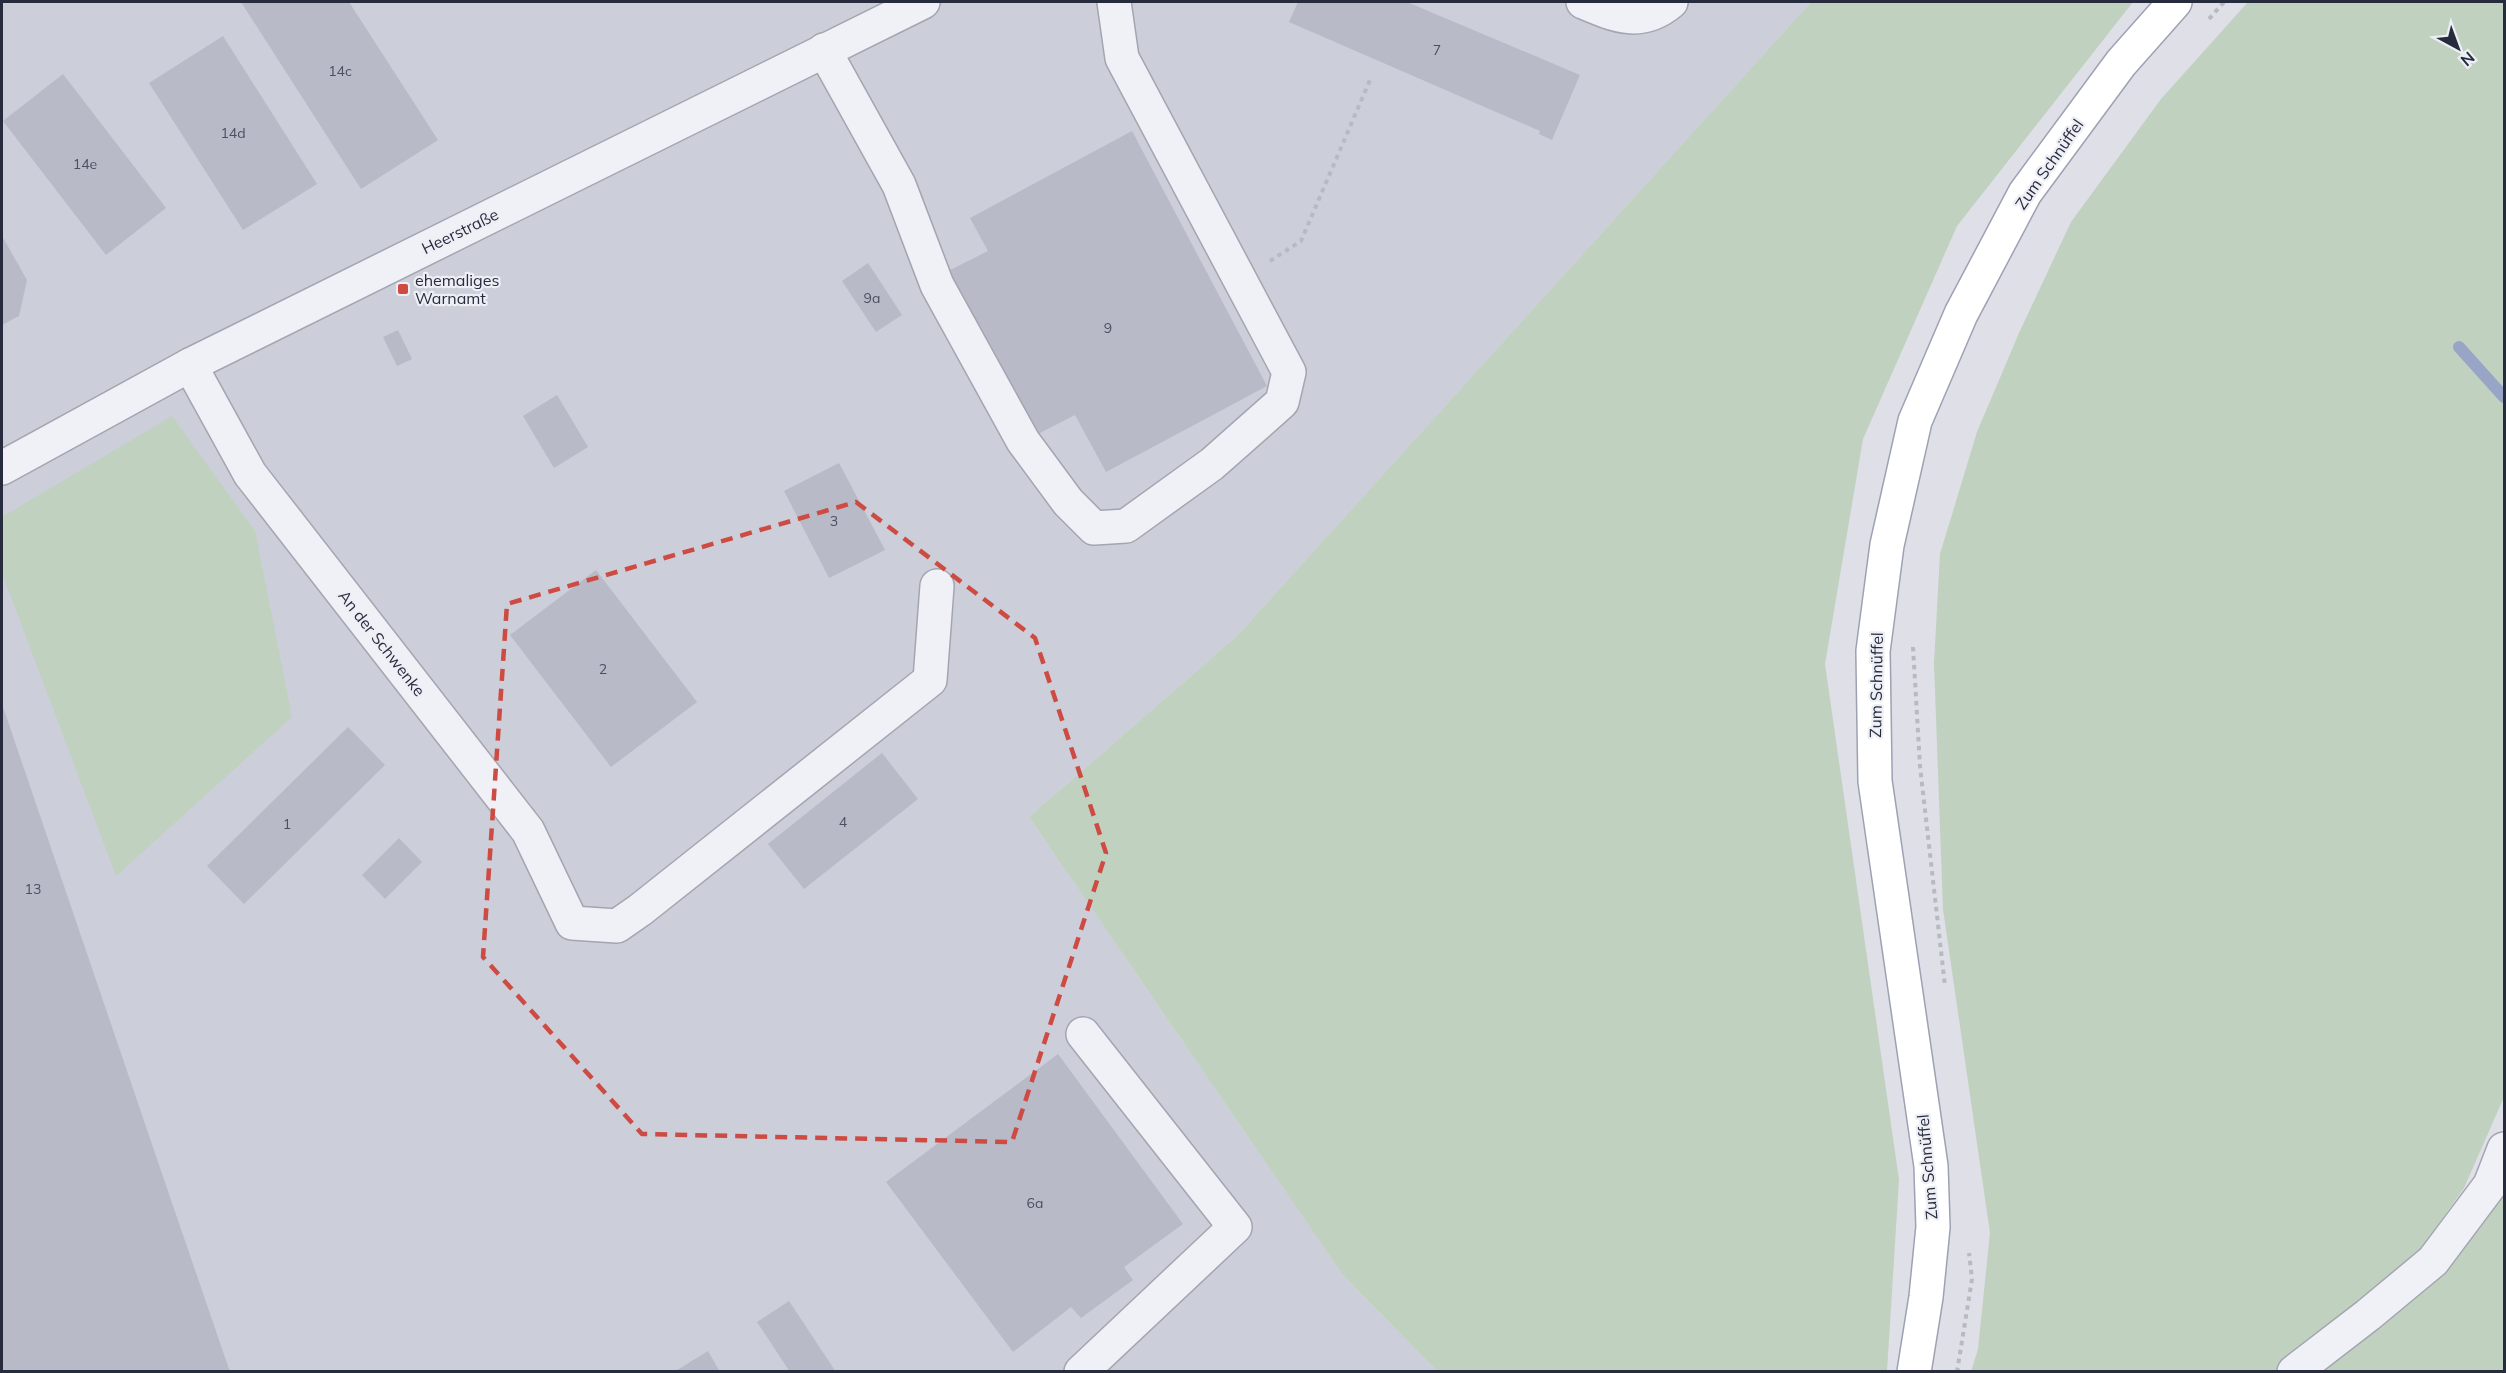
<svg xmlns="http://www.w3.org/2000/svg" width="2506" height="1373" font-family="Mulish,sans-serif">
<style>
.built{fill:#ccced9}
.green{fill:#c0d1bf}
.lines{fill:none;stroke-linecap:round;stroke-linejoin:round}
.stream{stroke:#99a5c7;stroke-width:12}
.building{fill:#b8bac7}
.minor-casing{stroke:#a3a5b1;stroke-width:36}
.major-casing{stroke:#9da1b3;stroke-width:36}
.path{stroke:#b8bac2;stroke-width:4;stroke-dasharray:4.5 4.5;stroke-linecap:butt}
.minor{stroke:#f0f1f6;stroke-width:33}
.major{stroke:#fff;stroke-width:33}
.marked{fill:none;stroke:#cd4b42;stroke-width:4.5;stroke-dasharray:12 8;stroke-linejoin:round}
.poi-dot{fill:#cd4b42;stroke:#edeff5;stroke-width:2}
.labels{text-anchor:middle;stroke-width:4.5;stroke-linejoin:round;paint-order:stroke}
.number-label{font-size:14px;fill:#4b4f60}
.street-label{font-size:16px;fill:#272b3e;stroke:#edeff5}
.poi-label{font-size:16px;fill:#272b3e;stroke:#edeff5;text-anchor:start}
</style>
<rect width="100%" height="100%" fill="#dedfe7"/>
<path class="built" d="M 2,2 L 1811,2 L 1237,636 L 1029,817 L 1342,1274 L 1437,1371 L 2,1372 Z"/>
<g class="green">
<path d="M 1811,2 L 2133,2 L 1957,226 L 1863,439 L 1825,664 L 1899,1180 L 1887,1371 L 1437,1371 L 1342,1274 L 1029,817 L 1237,636 Z"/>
<path d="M 2248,2 L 2504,2 L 2504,1097 L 2464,1188 L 2409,1265 L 2280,1371 L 1971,1372 L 1978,1349 L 1990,1233 L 1943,909 L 1934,663 L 1940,554 L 1977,432 L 2019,333 L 2071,222 L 2161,99 Z"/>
<path d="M 172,416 L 255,531 L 292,717 L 116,876 L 2,573 L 2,517 Z"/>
<path d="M 2504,1164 L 2504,1371 L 2323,1372 L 2402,1306 Z"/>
</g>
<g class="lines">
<path class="stream" d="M 2459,347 L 2504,397"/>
</g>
<g class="building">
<path d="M 241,2 L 349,2 L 438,140 L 361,189 Z"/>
<path d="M 1298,2 L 1407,2 L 1580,75 L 1552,140 L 1539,134 L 1540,131 L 1289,22 Z"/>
<path d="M 223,36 L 317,184 L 243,230 L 149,83 Z"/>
<path d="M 63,74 L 166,208 L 106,255 L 3,121 Z"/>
<path d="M 1132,131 L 1267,386 L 1106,472 L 1075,415 L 1036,435 L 948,271 L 988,251 L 970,218 Z"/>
<path d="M 2,236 L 27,280 L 19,316 L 2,325 Z"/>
<path d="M 868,263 L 902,315 L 876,332 L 842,281 Z"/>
<path d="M 398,330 L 412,359 L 397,366 L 383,337 Z"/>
<path d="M 557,395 L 588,447 L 554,468 L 523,416 Z"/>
<path d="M 839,463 L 885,550 L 829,578 L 784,491 Z"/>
<path d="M 596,570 L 697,702 L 611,767 L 510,635 Z"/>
<path d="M 2,704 L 158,1162 L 230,1372 L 2,1372 Z"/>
<path d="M 348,727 L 385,765 L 244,904 L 207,866 Z"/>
<path d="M 882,753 L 918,799 L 804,889 L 768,844 Z"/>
<path d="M 399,838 L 422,862 L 385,899 L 362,875 Z"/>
<path d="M 1058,1054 L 1183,1224 L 1124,1267 L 1133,1280 L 1081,1318 L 1071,1307 L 1013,1352 L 886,1182 Z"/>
<path d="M 789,1301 L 834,1369 L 835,1372 L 790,1372 L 757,1322 Z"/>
<path d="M 708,1351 L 720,1372 L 674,1372 Z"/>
</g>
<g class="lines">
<g class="minor-casing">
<g id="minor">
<path d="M 1583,2 C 1616,16 1641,27 1671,2"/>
<path d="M 824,50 L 899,185 L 937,285 L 1023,441 L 1068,502 L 1094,528 L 1126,526 L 1212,464 L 1282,402 L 1289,372 L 1122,58 L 1114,2"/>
<path d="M 190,365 L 250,474 L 528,831 L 572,923 L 617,926 L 640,910 L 930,680 L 937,586"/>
<path d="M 2,468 L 190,365 L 923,2"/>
<path d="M 1081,1372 L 1235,1227 L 1083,1034"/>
<path d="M 2294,1372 L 2368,1315 L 2433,1261 L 2490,1185 L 2504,1149"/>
</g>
</g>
<g class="major-casing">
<path id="major" d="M 1914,1372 L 1926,1297 L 1933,1227 L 1931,1166 L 1875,781 L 1873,651 L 1887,545 L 1915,421 L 1961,314 L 2025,193 L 2121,63 L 2175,2"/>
</g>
<g class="path">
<path d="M 2209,19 L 2224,2"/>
<path d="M 1270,261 L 1301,241 L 1370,80"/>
<path d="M 1913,647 L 1920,766 L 1945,986"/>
<path d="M 1957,1372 L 1972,1279 L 1969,1253"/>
</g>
<use href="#minor" class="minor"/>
<use href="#major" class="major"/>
</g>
<path class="marked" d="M 856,502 L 1035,638 L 1106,853 L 1012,1142 L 642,1134 L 483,957 L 507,604 Z"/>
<rect class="poi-dot" x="397" y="283" width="12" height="12" rx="3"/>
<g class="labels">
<g class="number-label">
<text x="1437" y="55">7</text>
<text x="340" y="76">14c</text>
<text x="233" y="138">14d</text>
<text x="85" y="169">14e</text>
<text x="872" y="303">9a</text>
<text x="1108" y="333">9</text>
<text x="834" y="526">3</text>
<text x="603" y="674">2</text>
<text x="843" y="827">4</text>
<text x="287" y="829">1</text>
<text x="33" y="894">13</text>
<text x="1035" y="1208">6a</text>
</g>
<g class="street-label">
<text transform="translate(2049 164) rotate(-55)" y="6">Zum Schnüffel</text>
<text transform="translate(460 231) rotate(-26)" y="6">Heerstraße</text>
<text transform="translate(382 643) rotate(52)" y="6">An der Schwenke</text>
<text transform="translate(1876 685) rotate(-89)" y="6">Zum Schnüffel</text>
<text transform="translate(1927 1167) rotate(-95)" y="6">Zum Schnüffel</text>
</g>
<g class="poi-label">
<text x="415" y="286">ehemaliges<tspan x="415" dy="18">Warnamt</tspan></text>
</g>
</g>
<rect width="2506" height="1373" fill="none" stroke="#272b3e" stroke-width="6"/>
<g transform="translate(2458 48) rotate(139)" stroke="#edeff5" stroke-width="4.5" paint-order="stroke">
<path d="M0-4.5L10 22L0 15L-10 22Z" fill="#272b3e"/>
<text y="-9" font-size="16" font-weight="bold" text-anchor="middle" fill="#272b3e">N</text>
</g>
</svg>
